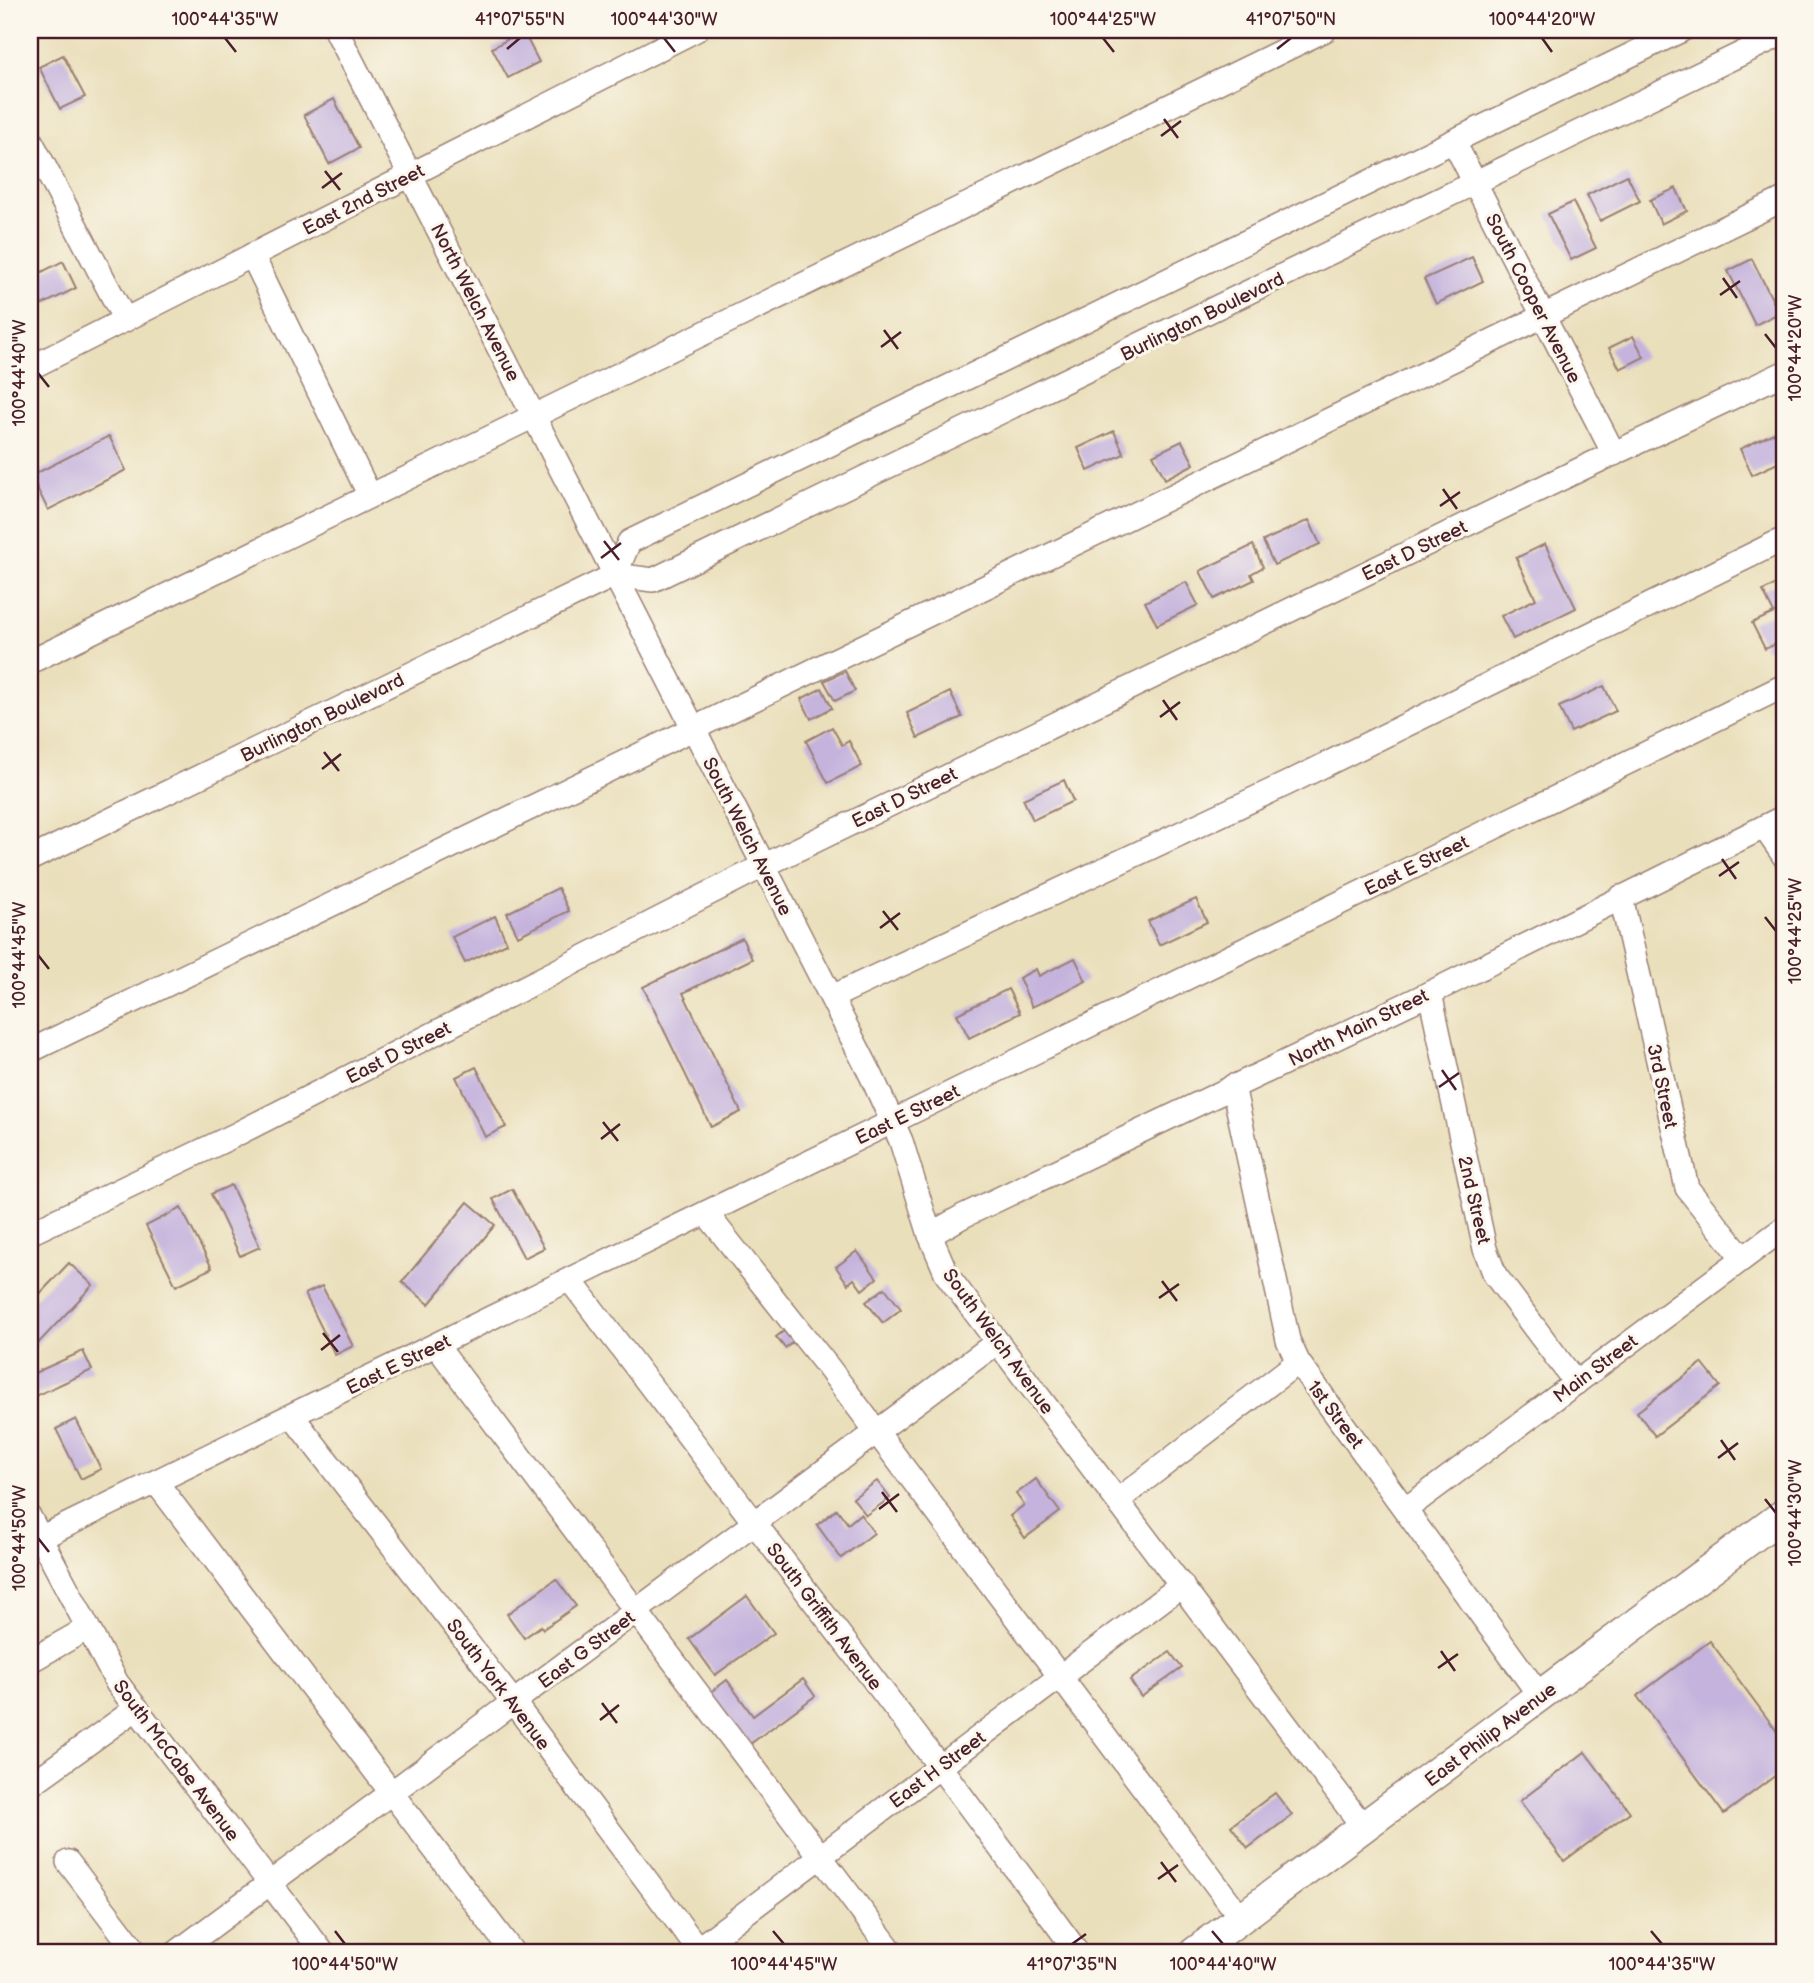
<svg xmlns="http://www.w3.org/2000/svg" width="1814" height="1983" font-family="'Balsamiq Sans',sans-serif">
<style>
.building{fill:#c5b3dd}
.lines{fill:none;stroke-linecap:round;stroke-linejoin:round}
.minor-casing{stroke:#9a7f73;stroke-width:26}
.major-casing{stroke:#9a7f73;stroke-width:33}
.minor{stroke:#fff;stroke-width:23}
.major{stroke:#fff;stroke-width:30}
.ticks{fill:none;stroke:#4a1f2b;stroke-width:2.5}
.labels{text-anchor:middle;stroke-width:6;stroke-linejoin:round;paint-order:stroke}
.street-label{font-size:19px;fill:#4a1f2b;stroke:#fbf7ec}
.neatline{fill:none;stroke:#4a1f2b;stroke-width:2.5}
.ticks-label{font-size:18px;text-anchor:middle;fill:#4a1f2b}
</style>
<rect width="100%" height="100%" fill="#fbf7ec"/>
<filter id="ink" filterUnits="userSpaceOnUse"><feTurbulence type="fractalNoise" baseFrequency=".0143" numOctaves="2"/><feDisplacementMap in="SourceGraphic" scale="14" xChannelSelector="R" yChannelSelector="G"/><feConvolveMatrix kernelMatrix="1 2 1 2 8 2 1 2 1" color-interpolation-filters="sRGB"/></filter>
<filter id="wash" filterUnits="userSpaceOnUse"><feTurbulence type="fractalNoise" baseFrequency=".00686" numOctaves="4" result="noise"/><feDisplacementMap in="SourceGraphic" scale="28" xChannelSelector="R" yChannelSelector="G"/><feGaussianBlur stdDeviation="1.57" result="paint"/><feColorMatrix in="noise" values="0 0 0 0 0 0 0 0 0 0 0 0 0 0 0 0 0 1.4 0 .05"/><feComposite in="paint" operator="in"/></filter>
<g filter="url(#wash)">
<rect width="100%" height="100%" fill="#eadfbb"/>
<g id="blocks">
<g class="building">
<path d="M 523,31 L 539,62 L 508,78 L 492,48 Z"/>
<path d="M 63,55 L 85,97 L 60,109 L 39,67 Z"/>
<path d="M 334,99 L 359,148 L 329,164 L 304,115 Z"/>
<path d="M 1627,175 L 1640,201 L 1600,221 L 1587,195 Z"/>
<path d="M 1676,188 L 1687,211 L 1661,224 L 1650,200 Z"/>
<path d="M 1573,202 L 1596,248 L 1571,260 L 1548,214 Z"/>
<path d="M 1472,257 L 1483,281 L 1436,304 L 1424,279 Z"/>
<path d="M 1752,259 L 1779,313 L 1755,325 L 1728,271 Z"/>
<path d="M 63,261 L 76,288 L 30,311 L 30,278 Z"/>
<path d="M 1633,336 L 1644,357 L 1620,369 L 1609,348 Z"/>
<path d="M 1784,428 L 1784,460 L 1752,475 L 1740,449 Z"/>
<path d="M 1114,431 L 1124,454 L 1088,471 L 1078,448 Z"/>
<path d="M 109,436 L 126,470 L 48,510 L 31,476 Z"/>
<path d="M 1182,441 L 1194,464 L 1165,479 L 1153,455 Z"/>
<path d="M 1309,520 L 1320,544 L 1274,565 L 1263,541 Z"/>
<path d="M 1545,544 L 1576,608 L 1513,639 L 1501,616 L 1536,599 L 1516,558 Z"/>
<path d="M 1253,545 L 1263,567 L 1251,574 L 1254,580 L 1214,599 L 1200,571 Z"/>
<path d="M 1784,580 L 1784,640 L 1765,649 L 1752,623 L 1774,613 L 1763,591 Z"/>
<path d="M 1186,582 L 1198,605 L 1157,625 L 1145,602 Z"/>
<path d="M 845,671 L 855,691 L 835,701 L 824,681 Z"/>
<path d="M 1604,686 L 1616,711 L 1571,732 L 1559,707 Z"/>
<path d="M 822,688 L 832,708 L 811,719 L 801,699 Z"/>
<path d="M 950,692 L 962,717 L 918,738 L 907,713 Z"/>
<path d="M 832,727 L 842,745 L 849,741 L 862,766 L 828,783 L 806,741 Z"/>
<path d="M 1064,780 L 1073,801 L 1033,820 L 1023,799 Z"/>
<path d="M 558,888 L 569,911 L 518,936 L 507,913 Z"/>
<path d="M 1196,899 L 1207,922 L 1159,945 L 1148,921 Z"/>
<path d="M 495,916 L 507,943 L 465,963 L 452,937 Z"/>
<path d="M 742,938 L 752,959 L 683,993 L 741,1112 L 711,1127 L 643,987 Z"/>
<path d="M 1075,958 L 1086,981 L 1032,1007 L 1019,978 L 1036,969 L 1039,976 Z"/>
<path d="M 1008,989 L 1020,1013 L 969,1038 L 957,1014 Z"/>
<path d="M 476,1067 L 506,1127 L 485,1137 L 456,1077 Z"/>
<path d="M 231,1185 L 260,1247 L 240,1256 L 211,1194 Z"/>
<path d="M 512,1189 L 544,1248 L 524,1258 L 493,1199 Z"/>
<path d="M 468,1202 L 495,1225 L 429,1304 L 402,1282 Z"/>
<path d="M 181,1208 L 212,1268 L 176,1286 L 146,1226 Z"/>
<path d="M 857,1251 L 877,1278 L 862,1290 L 854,1279 L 848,1284 L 836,1267 Z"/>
<path d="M 69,1263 L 93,1285 L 30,1352 L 30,1304 Z"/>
<path d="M 322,1286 L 353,1346 L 335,1355 L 305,1294 Z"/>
<path d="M 885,1288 L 901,1309 L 883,1323 L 866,1302 Z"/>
<path d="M 784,1331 L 793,1342 L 785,1348 L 776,1337 Z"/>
<path d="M 83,1351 L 92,1370 L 31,1398 L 30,1375 Z"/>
<path d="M 1702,1363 L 1720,1386 L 1655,1436 L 1637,1412 Z"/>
<path d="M 76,1419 L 101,1469 L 81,1479 L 56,1429 Z"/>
<path d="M 1036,1479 L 1060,1512 L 1025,1538 L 1010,1516 L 1024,1505 L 1016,1494 Z"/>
<path d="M 877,1481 L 890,1498 L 866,1515 L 853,1498 Z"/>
<path d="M 837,1509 L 848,1524 L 860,1514 L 874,1533 L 841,1558 L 817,1525 Z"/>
<path d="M 556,1579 L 576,1606 L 543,1629 L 541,1626 L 524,1638 L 507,1614 Z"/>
<path d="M 747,1596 L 774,1633 L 715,1675 L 689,1639 Z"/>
<path d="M 1710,1641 L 1784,1741 L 1784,1769 L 1724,1814 L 1637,1696 Z"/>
<path d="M 1170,1652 L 1182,1668 L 1141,1697 L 1130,1680 Z"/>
<path d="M 803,1679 L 815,1696 L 746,1747 L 707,1695 L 727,1680 L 753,1716 Z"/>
<path d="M 1585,1752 L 1630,1812 L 1564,1861 L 1520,1801 Z"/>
<path d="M 1275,1793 L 1292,1815 L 1248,1848 L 1231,1826 Z"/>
</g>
</g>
</g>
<g filter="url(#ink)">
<use href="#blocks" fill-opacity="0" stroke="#9a7f73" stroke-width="2"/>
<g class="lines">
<g class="minor-casing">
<g id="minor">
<path d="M 336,30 L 871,1075 L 901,1141 L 930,1235 L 947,1275 L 1364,1828"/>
<path d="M 30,139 L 125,320"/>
<path d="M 1454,142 L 1614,454"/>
<path d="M 252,255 L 369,494"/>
<path d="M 30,368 L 696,30"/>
<path d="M 615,575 L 629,542 L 1682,30"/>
<path d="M 30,662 L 1325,30"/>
<path d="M 1764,827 L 1784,856"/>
<path d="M 30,859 L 615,575 L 653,580 L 1784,33"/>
<path d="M 1621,897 L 1687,1188 L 1743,1258"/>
<path d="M 1430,993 L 1485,1249 L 1495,1275 L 1576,1383"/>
<path d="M 832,997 L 1286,784 L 1784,539"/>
<path d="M 30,1051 L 1784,199"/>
<path d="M 1233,1086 L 1288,1340 L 1298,1362 L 1540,1696"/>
<path d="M 706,1213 L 828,1367 L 1241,1918"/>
<path d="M 30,1233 L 233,1136 L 763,866 L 1583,468 L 1784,373"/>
<path d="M 930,1235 L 963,1216 L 1430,993 L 1784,817"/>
<path d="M 570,1280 L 940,1767 L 1078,1953"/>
<path d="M 436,1345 L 893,1953"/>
<path d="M 293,1417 L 514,1703 L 701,1953"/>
<path d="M 156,1482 L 513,1953"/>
<path d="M 1118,1500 L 1298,1362"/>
<path d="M 1406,1509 L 1784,1228"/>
<path d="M 30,1518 L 117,1683 L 323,1953"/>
<path d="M 30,1543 L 1784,686"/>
<path d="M 30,1661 L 88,1628"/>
<path d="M 30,1785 L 137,1708"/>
<path d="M 68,1862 L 137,1953"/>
<path d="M 176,1953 L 996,1343"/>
<path d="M 692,1953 L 1182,1585"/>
</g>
</g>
<g class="major-casing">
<path id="major" d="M 1194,1953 L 1784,1514"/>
</g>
<use href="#minor" class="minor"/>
<use href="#major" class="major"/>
</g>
</g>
<path class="ticks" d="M 225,38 L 236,52M 664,38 L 675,52M 1103,38 L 1114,52M 1542,38 L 1552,52M 507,49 L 520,38M 1277,49 L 1291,38M 1164,119 L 1178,138M 1161,136 L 1181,121M 325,171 L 340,190M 322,188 L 342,173M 1723,278 L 1737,298M 1720,295 L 1740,281M 884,330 L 898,349M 1765,334 L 1776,348M 881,347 L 901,332M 38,373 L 49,387M 1443,489 L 1457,509M 1440,506 L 1460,492M 604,541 L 619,560M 601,558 L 621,543M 1163,700 L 1177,720M 1160,717 L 1180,702M 324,752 L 339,771M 322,769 L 341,754M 1722,859 L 1736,879M 1719,876 L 1739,862M 883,911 L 898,930M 1765,917 L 1776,931M 880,928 L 900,913M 38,955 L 49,969M 1442,1070 L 1456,1090M 1439,1087 L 1459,1073M 603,1122 L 618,1141M 601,1139 L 620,1124M 1162,1281 L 1177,1301M 1159,1298 L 1179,1284M 323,1333 L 338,1352M 321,1350 L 340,1335M 1721,1440 L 1735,1460M 1718,1458 L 1738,1443M 882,1492 L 897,1512M 1765,1499 L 1776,1513M 879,1509 L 899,1494M 38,1538 L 49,1552M 1441,1651 L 1455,1671M 1438,1668 L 1458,1654M 602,1703 L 617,1723M 600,1720 L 619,1705M 1161,1862 L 1176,1882M 1158,1879 L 1178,1865M 335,1931 L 345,1944M 773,1931 L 784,1944M 1212,1931 L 1223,1944M 1651,1931 L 1662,1944M 1072,1944 L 1086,1934"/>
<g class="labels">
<g class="street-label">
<text transform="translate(363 199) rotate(-27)" y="7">East 2nd Street</text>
<text transform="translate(1534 298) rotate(63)" y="7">South Cooper Avenue</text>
<text transform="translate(476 302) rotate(63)" y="7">North Welch Avenue</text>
<text transform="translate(1202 316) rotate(-26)" y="7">Burlington Boulevard</text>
<text transform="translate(1414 550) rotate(-26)" y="7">East D Street</text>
<text transform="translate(322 717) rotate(-26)" y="7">Burlington Boulevard</text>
<text transform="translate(904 797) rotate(-26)" y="7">East D Street</text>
<text transform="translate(748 836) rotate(63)" y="7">South Welch Avenue</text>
<text transform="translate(1416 865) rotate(-26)" y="7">East E Street</text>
<text transform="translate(1358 1027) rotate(-26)" y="7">North Main Street</text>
<text transform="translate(398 1052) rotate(-27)" y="7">East D Street</text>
<text transform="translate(1663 1086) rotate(78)" y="7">3rd Street</text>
<text transform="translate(907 1114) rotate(-26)" y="7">East E Street</text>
<text transform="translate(1475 1200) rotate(77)" y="7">2nd Street</text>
<text transform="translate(999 1341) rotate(54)" y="7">South Welch Avenue</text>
<text transform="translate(398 1364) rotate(-26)" y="7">East E Street</text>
<text transform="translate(1595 1368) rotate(-37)" y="7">Main Street</text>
<text transform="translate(1336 1414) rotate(53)" y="7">1st Street</text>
<text transform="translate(825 1616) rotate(53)" y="7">South Griffith Avenue</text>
<text transform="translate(586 1649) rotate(-37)" y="7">East G Street</text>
<text transform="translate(499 1684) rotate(53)" y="7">South York Avenue</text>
<text transform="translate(1490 1734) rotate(-37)" y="7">East Philip Avenue</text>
<text transform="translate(177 1760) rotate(53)" y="7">South McCabe Avenue</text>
<text transform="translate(937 1769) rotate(-37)" y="7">East H Street</text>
</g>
</g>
<rect width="1814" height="1983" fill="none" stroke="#fbf7ec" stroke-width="77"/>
<rect x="38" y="38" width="1738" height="1906" class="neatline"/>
<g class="ticks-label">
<text x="225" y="25">100°44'35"W</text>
<text x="520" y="25">41°07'55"N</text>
<text x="664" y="25">100°44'30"W</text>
<text x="1103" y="25">100°44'25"W</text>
<text x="1291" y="25">41°07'50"N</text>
<text x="1542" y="25">100°44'20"W</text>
<text transform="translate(1795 348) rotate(-90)" y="6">100°44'20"W</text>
<text transform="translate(19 373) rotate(-90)" y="6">100°44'40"W</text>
<text transform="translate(1795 931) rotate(-90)" y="6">100°44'25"W</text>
<text transform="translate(19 955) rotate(-90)" y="6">100°44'45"W</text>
<text transform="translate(1795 1513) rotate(-90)" y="6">100°44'30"W</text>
<text transform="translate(19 1538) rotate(-90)" y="6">100°44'50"W</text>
<text x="345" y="1970">100°44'50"W</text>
<text x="784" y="1970">100°44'45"W</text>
<text x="1072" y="1970">41°07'35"N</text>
<text x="1223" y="1970">100°44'40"W</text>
<text x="1662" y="1970">100°44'35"W</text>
</g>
</svg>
